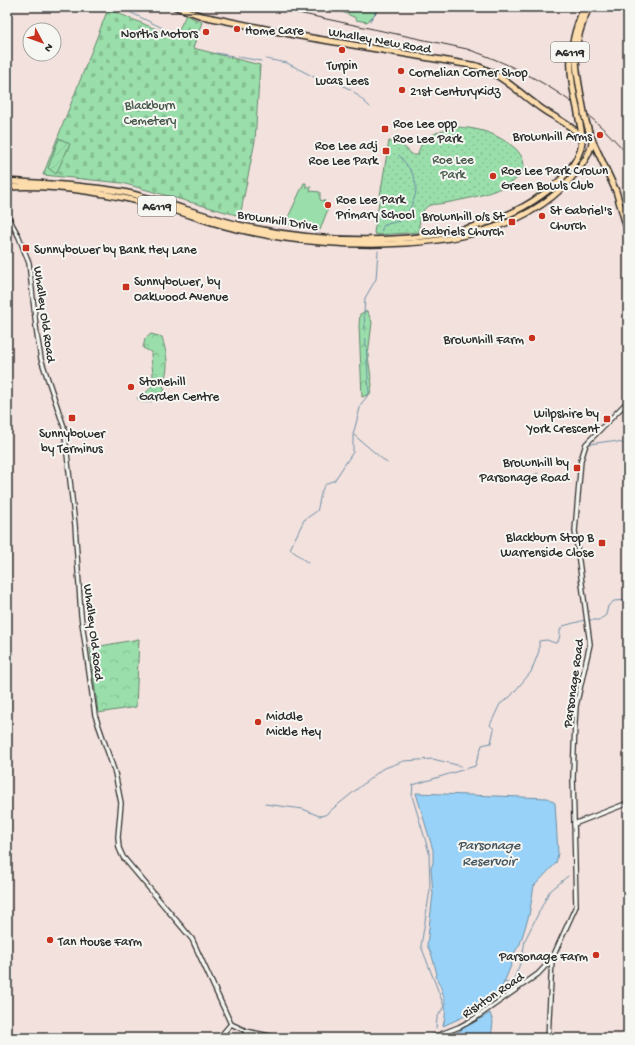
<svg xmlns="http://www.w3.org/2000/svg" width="635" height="1045" font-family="'Gochi Hand',sans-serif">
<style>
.grass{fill:#9adfab;stroke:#62856b}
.forest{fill:url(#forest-crowns);stroke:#62856b}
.cemetery{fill:url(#cemetery-stones);stroke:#62856b}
.park{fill:url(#park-dots);stroke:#62856b}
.garden{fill:url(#garden-furrows);stroke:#62856b}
.water{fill:#98d2f8;stroke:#6c8fa6}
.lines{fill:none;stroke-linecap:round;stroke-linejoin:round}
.stream{stroke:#6c8fa6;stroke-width:1}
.minor-casing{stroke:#2b2b2b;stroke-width:6}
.highway-casing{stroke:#2b2b2b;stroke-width:8}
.minor{stroke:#f6f6f2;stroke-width:3.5}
.highway{stroke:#fddcac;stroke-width:5}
.rail{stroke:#2b2b2b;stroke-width:1}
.highway-bridge-casing{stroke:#2b2b2b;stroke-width:8;stroke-linecap:butt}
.highway-bridge{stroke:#fddcac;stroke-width:5}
.poi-dot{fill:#c8321e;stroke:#f6f6f2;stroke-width:1.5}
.labels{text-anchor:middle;stroke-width:4;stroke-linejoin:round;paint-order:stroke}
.shield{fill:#f6f6f2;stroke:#686867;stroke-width:1}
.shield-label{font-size:12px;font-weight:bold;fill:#2b2b2b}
.poi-label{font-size:13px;fill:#2b2b2b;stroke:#f6f6f2;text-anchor:start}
.street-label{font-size:13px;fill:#2b2b2b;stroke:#f6f6f2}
.park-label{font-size:13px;fill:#47584b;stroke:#f6f6f2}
.water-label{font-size:14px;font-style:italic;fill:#46555e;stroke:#f6f6f2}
</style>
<defs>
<pattern id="forest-crowns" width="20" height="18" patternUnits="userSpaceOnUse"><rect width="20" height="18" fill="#9adfab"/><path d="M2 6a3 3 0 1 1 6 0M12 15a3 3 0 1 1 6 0" fill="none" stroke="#85c093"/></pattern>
<pattern id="cemetery-stones" width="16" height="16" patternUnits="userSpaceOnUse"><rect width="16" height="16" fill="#9adfab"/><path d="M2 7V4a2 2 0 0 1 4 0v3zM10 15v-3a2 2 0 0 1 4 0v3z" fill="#85c093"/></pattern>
<pattern id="park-dots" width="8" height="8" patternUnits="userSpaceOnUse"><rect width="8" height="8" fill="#9adfab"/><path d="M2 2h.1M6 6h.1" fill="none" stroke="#85c093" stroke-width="1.8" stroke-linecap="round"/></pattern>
<pattern id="garden-furrows" width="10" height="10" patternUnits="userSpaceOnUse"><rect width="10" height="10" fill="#9adfab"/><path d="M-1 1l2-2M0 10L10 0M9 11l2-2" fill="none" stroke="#85c093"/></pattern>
</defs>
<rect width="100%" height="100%" fill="#f3e1dd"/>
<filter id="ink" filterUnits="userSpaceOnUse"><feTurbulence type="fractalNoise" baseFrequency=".025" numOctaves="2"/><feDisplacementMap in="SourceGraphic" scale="8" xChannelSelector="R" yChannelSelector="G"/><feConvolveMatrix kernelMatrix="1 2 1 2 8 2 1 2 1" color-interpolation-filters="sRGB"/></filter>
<g filter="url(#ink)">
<g class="grass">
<path d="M 331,7 L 378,7 L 376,13 L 367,22 L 356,20 L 356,18 Z"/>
<path d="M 304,183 L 306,183 L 306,187 L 311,187 L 310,191 L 320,192 L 320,200 L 325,201 L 324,204 L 329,206 L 320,230 L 285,224 Z"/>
</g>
<g class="forest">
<path d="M 367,311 L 372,322 L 368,356 L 372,385 L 370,394 L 362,397 L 359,325 L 360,314 Z"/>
<path d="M 151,334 L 162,337 C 166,352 171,369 162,383 L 165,390 L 150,402 L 142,402 L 137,398 C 161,387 151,374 151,352 L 143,348 L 145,339 Z"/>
<path d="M 139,639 L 136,707 L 98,713 L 90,648 Z"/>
</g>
<path class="cemetery" d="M 108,9 L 175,37 L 186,15 L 202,22 L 193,48 L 260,65 L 255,141 L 240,216 L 122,183 L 43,175 Z"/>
<path class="park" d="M 457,127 C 472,128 485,130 498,137 C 509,143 523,151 524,165 C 524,189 463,200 445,203 C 441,204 434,204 430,205 C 420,209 419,223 419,232 L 377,235 L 374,233 L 389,141 L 403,146 L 413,155 L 418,155 C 420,136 441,130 457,127 Z"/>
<path class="garden" d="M 59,138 L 70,144 L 56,174 L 48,168 Z"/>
<g class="water">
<path d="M 416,793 L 548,798 L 555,803 L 558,853 L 556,863 L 534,886 L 529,915 L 520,944 L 511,958 L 512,963 L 501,990 L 472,1013 L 443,1026 C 448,1009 445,994 436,977 L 437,974 L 432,956 L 427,945 L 433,894 L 431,868 L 433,863 L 433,850 Z"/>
<path d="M 490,1013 L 493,1022 L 491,1038 L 447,1038 Z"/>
</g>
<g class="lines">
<g class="stream">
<path d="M 119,7 L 173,33"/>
<path d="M 370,21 L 379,7"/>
<path d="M 216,53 L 261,61"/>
<path d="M 266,59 L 287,63 L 316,78 L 333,80 L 351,90"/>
<path d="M 354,92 L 370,107"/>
<path d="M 381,231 L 384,225 L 403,220 C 421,192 421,181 399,155"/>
<path d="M 354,435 L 387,463"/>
<path d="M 590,444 L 610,441 L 628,444"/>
<path d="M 498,483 L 531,477 L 538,473"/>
<path d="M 308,563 L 290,549 L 304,520 L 317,511 C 321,500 319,482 334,481 L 353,452 L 353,435 L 361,404 L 369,394 L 364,312 L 365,298 L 376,279 L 378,251"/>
<path d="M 588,620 L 599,620 L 606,615 L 608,606 L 614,601 L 628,600"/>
<path d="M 265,804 L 303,809 L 319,816 L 325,815 L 382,769 L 404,761 L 433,759 L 461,766"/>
<path d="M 7,970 L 8,969"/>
<path d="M 503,982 L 506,983 L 513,981 L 522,959 L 525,940 L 549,892 L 568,876"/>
<path d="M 436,1028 L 437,1018 L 444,1006 L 421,946 L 430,890 L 429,852 L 412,796 L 413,785 L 475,766 L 482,745 L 491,743 L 494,729 L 490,725 L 500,704 L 510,697 L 531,672 L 539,651 L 539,641 L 547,640 L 555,643 L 558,642 L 560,635 L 560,630 L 563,626 L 585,620"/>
</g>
<g class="minor-casing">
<g id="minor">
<path d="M 7,215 L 19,237 L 29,263 L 37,335 L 41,359 L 64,427 L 75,525 L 81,615 L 95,715 L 115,773 L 121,803 L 118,837 L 119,848 L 123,857 L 192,939 L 231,1024"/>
<path d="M 574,824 L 628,803"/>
<path d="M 231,1024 L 246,1031 L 279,1038"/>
<path d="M 219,1038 L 231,1024"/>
<path d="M 245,1038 L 246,1031"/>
<path d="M 431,1038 L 459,1027 L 474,1019 L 538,974 L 552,959 L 576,906 L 573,777 L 575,722 L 576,706 L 590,644 L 575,531 L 581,460 L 586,444 L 628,401"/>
<path d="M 548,1038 L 552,959"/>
</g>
</g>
<g class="highway-casing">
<g id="highway">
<path d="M 176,7 L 202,16 L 300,36 L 477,66 C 503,75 520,94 542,109 C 555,118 570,124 581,136"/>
<path d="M 575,99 C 567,63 570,41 584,7"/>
<path d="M 583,107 C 575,62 570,50 589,7"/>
<path d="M 585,118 L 590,135 L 616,191 L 628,232"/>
<path d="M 7,181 C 46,184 85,185 123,192 C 167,201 208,219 252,228 C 338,246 468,249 542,195 C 558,184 580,163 582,142 C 583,133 579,122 578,113"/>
<path d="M 7,187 C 62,184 117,195 170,209 C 195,216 220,226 246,231 C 334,250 480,256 553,196 C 566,185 592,158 592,140"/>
</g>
</g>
<use href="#minor" class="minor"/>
<use href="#highway" class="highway"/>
<path class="rail" d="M 270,7 L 467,49 C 530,70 585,104 628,155"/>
<g class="highway-bridge-casing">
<g id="highway-bridge">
<path d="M 575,99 L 578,113"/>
<path d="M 583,107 L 585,118"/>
</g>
</g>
<use href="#highway-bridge" class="highway-bridge"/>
</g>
</g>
<g class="poi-dot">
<circle cx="237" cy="29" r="4"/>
<circle cx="206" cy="32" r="4"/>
<circle cx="342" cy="50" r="4"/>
<circle cx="401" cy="71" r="4"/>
<circle cx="402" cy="90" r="4"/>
<rect x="381" y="125" width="8" height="8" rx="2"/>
<circle cx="600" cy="135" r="4"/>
<rect x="382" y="147" width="8" height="8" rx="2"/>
<circle cx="493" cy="176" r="4"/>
<circle cx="328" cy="205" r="4"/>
<circle cx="542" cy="216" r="4"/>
<rect x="508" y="218" width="8" height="8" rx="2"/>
<rect x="22" y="244" width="8" height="8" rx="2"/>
<rect x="122" y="283" width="8" height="8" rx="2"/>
<circle cx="532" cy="338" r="4"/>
<circle cx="131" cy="387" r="4"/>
<rect x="68" y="414" width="8" height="8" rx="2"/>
<rect x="603" y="415" width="8" height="8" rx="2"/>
<rect x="573" y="464" width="8" height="8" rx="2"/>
<rect x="598" y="539" width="8" height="8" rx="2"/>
<circle cx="258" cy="722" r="4"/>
<circle cx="50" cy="940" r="4"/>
<circle cx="596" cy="955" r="4"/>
</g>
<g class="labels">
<g class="shield">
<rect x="551" y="42" width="38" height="20" rx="3"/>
<rect x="138" y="196" width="38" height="20" rx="3"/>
</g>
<g class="shield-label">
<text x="570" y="56">A6119</text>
<text x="157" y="210">A6119</text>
</g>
<g class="poi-label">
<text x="245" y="34">Home Care</text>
<text x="198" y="37" text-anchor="end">Norths Motors</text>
<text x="342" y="69" text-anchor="middle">Turpin<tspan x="342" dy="15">Lucas Lees</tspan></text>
<text x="409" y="76">Cornelian Corner Shop</text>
<text x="410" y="95">21st CenturyKidz</text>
<text x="393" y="127">Roe Lee opp<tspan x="393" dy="15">Roe Lee Park</tspan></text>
<text x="592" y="140" text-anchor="end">Brownhill Arms</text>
<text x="378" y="149" text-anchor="end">Roe Lee adj<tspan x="378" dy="15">Roe Lee Park</tspan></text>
<text x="501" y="174">Roe Lee Park Crown<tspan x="501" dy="15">Green Bowls Club</tspan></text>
<text x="336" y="203">Roe Lee Park<tspan x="336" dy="15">Primary School</tspan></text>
<text x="550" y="214">St Gabriel's<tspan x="550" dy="15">Church</tspan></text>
<text x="504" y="220" text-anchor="end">Brownhill o/s St<tspan x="504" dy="15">Gabriels Church</tspan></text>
<text x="34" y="253">Sunnybower by Bank Hey Lane</text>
<text x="134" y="285">Sunnybower, by<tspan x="134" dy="15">Oakwood Avenue</tspan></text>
<text x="524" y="343" text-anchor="end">Brownhill Farm</text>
<text x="139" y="385">Stonehill<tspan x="139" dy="15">Garden Centre</tspan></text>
<text x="599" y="417" text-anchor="end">Wilpshire by<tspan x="599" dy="15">York Crescent</tspan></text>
<text x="72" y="437" text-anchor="middle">Sunnybower<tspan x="72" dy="15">by Terminus</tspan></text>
<text x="569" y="466" text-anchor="end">Brownhill by<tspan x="569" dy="15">Parsonage Road</tspan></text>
<text x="594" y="541" text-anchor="end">Blackburn Stop B<tspan x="594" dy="15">Warrenside Close</tspan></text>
<text x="266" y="720">Middle<tspan x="266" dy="15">Mickle Hey</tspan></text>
<text x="58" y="945">Tan House Farm</text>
<text x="588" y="960" text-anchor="end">Parsonage Farm</text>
</g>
<g class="street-label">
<text transform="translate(380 39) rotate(10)" y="5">Whalley New Road</text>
<text transform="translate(278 219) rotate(9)" y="5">Brownhill Drive</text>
<text transform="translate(46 314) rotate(82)" y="5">Whalley Old Road</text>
<text transform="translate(95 632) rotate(83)" y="5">Whalley Old Road</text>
<text transform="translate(572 683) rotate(-82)" y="5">Parsonage Road</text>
<text transform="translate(492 994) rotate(-34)" y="5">Rishton Road</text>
</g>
<g class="park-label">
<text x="150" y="109">Blackburn<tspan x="150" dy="15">Cemetery</tspan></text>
<text x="453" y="163">Roe Lee<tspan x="453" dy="15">Park</tspan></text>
</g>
<g class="water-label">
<text x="489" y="849">Parsonage<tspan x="489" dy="16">Reservoir</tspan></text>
</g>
</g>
<rect width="635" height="1045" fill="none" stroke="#f6f6f2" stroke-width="24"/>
<rect x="12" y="12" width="611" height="1021" fill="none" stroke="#2b2b2b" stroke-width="1.5" filter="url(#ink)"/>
<g transform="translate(42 42) rotate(131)"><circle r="19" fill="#f6f6f2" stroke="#a5a5a2"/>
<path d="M0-3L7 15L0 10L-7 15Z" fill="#c8321e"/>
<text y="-6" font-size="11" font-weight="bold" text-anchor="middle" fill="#2b2b2b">N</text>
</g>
</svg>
